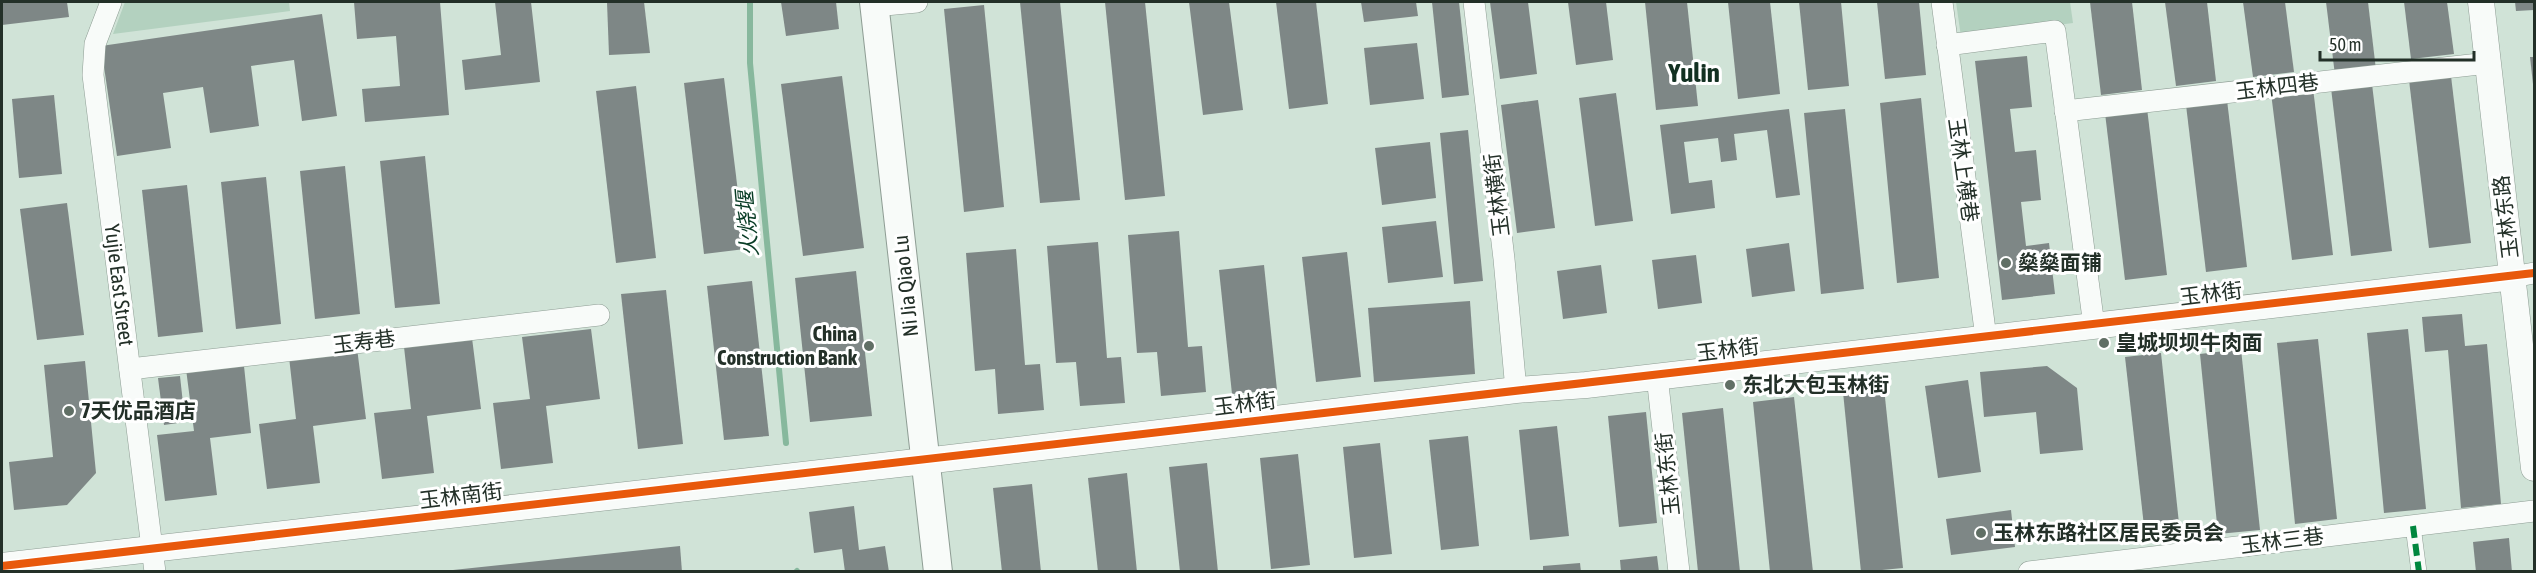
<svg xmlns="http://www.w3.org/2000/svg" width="2536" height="573" font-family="'Asap Condensed','Noto Sans SC',sans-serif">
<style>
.green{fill:#b3d1bf}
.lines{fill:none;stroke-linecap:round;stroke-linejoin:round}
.stream{stroke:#87b89d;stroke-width:6}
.building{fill:#7e8786}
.pedestrian-casing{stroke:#8e9d94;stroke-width:16}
.minor-casing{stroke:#8e9d94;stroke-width:22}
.tertiary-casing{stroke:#8e9d94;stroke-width:27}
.secondary-casing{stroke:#8e9d94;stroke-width:30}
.pedestrian{stroke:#f8fbf9;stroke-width:15}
.minor{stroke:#f8fbf9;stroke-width:21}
.tertiary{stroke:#f8fbf9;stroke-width:26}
.secondary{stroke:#f8fbf9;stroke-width:28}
.quiet{stroke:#00873e;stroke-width:6;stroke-dasharray:12 6;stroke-linecap:butt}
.cycleway-casing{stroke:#fff;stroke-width:11}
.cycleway{stroke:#e8590c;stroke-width:8}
.poi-dot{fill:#606f65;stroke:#fff;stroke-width:2}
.labels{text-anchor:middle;stroke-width:6;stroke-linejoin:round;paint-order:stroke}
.street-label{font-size:21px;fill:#233028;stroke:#fff}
.poi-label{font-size:21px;font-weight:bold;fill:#233028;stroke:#fff;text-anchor:start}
.water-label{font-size:22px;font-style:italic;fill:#083c25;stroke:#fff}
.district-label{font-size:27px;font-weight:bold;fill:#123021;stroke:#fff}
</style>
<rect width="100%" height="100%" fill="#d0e3d7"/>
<g class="green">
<path d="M 125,2 L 289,2 L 290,11 L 113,34 Z"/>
<path d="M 1956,2 L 2070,2 L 2073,23 L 1961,37 Z"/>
</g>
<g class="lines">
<g class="stream">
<path d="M 750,2 L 750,63 L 786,443"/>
<path d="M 796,572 L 797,571"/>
</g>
</g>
<g class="building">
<path d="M 2,2 L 67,2 L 69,17 L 2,25 Z"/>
<path d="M 354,2 L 440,2 L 449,115 L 365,122 L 362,89 L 400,86 L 396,36 L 357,39 Z"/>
<path d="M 495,2 L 531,2 L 540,82 L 465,90 L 462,60 L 501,55 Z"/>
<path d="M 607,2 L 644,2 L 650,53 L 609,55 Z"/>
<path d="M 781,2 L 836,2 L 839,29 L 786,36 Z"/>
<path d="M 1020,2 L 1060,2 L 1080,200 L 1040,203 Z"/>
<path d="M 1105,2 L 1145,2 L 1165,196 L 1125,200 Z"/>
<path d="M 1189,2 L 1229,2 L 1243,110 L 1203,115 Z"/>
<path d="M 1276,2 L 1316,2 L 1328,104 L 1289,109 Z"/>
<path d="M 1361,2 L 1416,2 L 1418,16 L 1364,22 Z"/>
<path d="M 1432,2 L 1459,2 L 1469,95 L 1442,98 Z"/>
<path d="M 1490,2 L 1528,2 L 1537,74 L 1500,79 Z"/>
<path d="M 1568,2 L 1606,2 L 1613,60 L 1576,65 Z"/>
<path d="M 1645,2 L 1687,2 L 1698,106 L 1656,110 Z"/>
<path d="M 1728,2 L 1770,2 L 1780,94 L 1738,99 Z"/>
<path d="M 1799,2 L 1841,2 L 1849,86 L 1808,90 Z"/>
<path d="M 1877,2 L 1919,2 L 1926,75 L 1885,79 Z"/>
<path d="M 2090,2 L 2132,2 L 2142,90 L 2101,95 Z"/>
<path d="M 2165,2 L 2207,2 L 2216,81 L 2176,86 Z"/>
<path d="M 2243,2 L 2285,2 L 2294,72 L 2253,77 Z"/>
<path d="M 2326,2 L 2368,2 L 2376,70 L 2335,75 Z"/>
<path d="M 2404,2 L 2447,2 L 2454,54 L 2411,59 Z"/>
<path d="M 2515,2 L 2534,2 L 2534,10 L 2516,11 Z"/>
<path d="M 984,5 L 1004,207 L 964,212 L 944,9 Z"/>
<path d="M 322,14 L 337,116 L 302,121 L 294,60 L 251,66 L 259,126 L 210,133 L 203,87 L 163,93 L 171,148 L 117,156 L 101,46 Z"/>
<path d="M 1417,43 L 1424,99 L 1370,105 L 1364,48 Z"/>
<path d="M 2027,56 L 2032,107 L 2010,109 L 2015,152 L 2036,150 L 2041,200 L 2021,202 L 2026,246 L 2049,243 L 2055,294 L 2002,300 L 1975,61 Z"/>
<path d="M 2530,57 L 2534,57 L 2534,84 L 2533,84 Z"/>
<path d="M 842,76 L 864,248 L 803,256 L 781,84 Z"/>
<path d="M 2451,76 L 2471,243 L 2429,248 L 2409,80 Z"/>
<path d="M 724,78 L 745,249 L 704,254 L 684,83 Z"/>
<path d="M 2372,84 L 2392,251 L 2351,256 L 2331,88 Z"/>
<path d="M 636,86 L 656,258 L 616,263 L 596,91 Z"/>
<path d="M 2313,88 L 2333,255 L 2292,260 L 2271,93 Z"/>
<path d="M 1616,93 L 1633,221 L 1595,226 L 1579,98 Z"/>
<path d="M 54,95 L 62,174 L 19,178 L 12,99 Z"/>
<path d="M 1921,98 L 1939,278 L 1897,283 L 1880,103 Z"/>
<path d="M 1538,100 L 1555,228 L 1517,233 L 1501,105 Z"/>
<path d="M 2227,100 L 2247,267 L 2206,272 L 2186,105 Z"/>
<path d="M 2147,108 L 2167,275 L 2125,280 L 2105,113 Z"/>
<path d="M 1789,109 L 1800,195 L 1776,198 L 1767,130 L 1734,134 L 1737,160 L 1721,162 L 1718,138 L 1684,142 L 1689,183 L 1712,180 L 1715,208 L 1671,214 L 1660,125 Z"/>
<path d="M 1845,109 L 1864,289 L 1821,294 L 1804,113 Z"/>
<path d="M 1468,130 L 1483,281 L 1454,284 L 1440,133 Z"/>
<path d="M 1430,142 L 1436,198 L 1382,205 L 1375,148 Z"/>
<path d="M 425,156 L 440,304 L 395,308 L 380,161 Z"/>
<path d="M 345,166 L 360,314 L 315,319 L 300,171 Z"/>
<path d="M 266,177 L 281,324 L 236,329 L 221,182 Z"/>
<path d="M 187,185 L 203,332 L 158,337 L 142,190 Z"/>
<path d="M 67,203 L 84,335 L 37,340 L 20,209 Z"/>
<path d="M 1436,221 L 1443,277 L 1388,283 L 1382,227 Z"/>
<path d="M 1179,231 L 1188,347 L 1202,346 L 1206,392 L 1161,396 L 1157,352 L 1137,353 L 1128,235 Z"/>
<path d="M 1098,242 L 1107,358 L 1121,357 L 1125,403 L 1080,406 L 1076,362 L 1056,363 L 1047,246 Z"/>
<path d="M 1789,243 L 1795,291 L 1752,297 L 1746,249 Z"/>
<path d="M 1016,249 L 1025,365 L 1040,364 L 1044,410 L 998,414 L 995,369 L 975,371 L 966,253 Z"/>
<path d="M 1347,252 L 1361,377 L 1316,382 L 1302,257 Z"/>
<path d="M 1696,255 L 1702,303 L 1658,309 L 1652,260 Z"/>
<path d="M 1264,265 L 1277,390 L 1232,394 L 1219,270 Z"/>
<path d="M 1601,265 L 1607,313 L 1563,319 L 1557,271 Z"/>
<path d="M 856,271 L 872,416 L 810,422 L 795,278 Z"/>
<path d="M 752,281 L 769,436 L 724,440 L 707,286 Z"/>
<path d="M 666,290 L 683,444 L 638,449 L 621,294 Z"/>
<path d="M 1470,301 L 1475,374 L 1374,382 L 1368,308 Z"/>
<path d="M 2462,314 L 2465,346 L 2487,344 L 2501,504 L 2461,508 L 2448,350 L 2425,352 L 2422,317 Z"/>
<path d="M 591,329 L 600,399 L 546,406 L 553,463 L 501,469 L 493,403 L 530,399 L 522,337 Z"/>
<path d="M 2408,329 L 2426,509 L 2384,513 L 2367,333 Z"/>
<path d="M 472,338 L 481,409 L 427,416 L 434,473 L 382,479 L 374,413 L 411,409 L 404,347 Z"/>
<path d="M 2318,339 L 2337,519 L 2295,524 L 2277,343 Z"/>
<path d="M 357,348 L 366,419 L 313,426 L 320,483 L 267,489 L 259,424 L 296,419 L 289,357 Z"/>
<path d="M 2241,349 L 2260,530 L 2218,534 L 2200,354 Z"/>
<path d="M 2161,353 L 2180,533 L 2145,535 L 2125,357 Z"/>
<path d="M 85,361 L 96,473 L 67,505 L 14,510 L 9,462 L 53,457 L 44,365 Z"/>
<path d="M 244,366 L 251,433 L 210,438 L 217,495 L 165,501 L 157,435 L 194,431 L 186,369 Z"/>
<path d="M 2047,366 L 2077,388 L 2083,450 L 2040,454 L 2036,412 L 1984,417 L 1980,372 Z"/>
<path d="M 180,376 L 185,422 L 164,425 L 158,378 Z"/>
<path d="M 1968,380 L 1981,472 L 1938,478 L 1925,386 Z"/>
<path d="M 1884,388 L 1903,568 L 1861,572 L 1843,392 Z"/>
<path d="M 1794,397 L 1813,572 L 1770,572 L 1753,402 Z"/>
<path d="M 1723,408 L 1740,572 L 1698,572 L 1682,413 Z"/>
<path d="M 1646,412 L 1657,523 L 1619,527 L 1608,416 Z"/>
<path d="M 1557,426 L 1569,536 L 1530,540 L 1519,430 Z"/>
<path d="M 1468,436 L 1479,546 L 1441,550 L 1429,440 Z"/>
<path d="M 1380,443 L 1392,554 L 1354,558 L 1343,447 Z"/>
<path d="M 1298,454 L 1310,565 L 1271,569 L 1260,458 Z"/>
<path d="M 1207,463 L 1218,572 L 1180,572 L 1169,467 Z"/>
<path d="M 1127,473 L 1137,572 L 1098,572 L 1088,478 Z"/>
<path d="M 1032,484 L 1041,572 L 1002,572 L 993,488 Z"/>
<path d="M 854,506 L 859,550 L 885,546 L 889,572 L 845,572 L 842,549 L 814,553 L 809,512 Z"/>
<path d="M 2011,510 L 2015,547 L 1951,555 L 1946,519 Z"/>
<path d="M 2509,538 L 2512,572 L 2476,572 L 2473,542 Z"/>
<path d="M 680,546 L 682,572 L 453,572 L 453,570 Z"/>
<path d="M 1657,556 L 1659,572 L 1621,572 L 1620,560 Z"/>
<path d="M 1580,563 L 1581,572 L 1543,572 L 1543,566 Z"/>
</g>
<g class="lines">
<g class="pedestrian-casing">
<path id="pedestrian" d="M 2413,526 L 2419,572"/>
</g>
<g class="minor-casing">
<g id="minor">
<path d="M 111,2 L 95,44 L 93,75 L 155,572"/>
<path d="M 1474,2 L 1504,259 L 1516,390"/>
<path d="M 1942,2 L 1986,338"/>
<path d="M 874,6 L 917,2"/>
<path d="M 1947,45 L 2055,31 L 2094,326"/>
<path d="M 2065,111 L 2488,63"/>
<path d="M 2513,277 L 2534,273"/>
<path d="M 130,369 L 599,315"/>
<path d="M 1657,376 L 1679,572"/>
<path d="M 2029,572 L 2534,511"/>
</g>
</g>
<g class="tertiary-casing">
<g id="tertiary">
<path d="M 2481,2 L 2534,468"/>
<path d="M 2,566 L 925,461 L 1516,390 L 1586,385 L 2513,277"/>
</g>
</g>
<g class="secondary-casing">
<path id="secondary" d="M 874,2 L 938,572"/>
</g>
<use href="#pedestrian" class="pedestrian"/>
<use href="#minor" class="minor"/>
<use href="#tertiary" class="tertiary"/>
<use href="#secondary" class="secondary"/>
<path class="quiet" d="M 2413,526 L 2419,572"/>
<g class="cycleway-casing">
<path id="cycleway" d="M 2,566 L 2534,273"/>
</g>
<use href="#cycleway" class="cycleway"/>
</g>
<g class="poi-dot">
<circle cx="2006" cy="263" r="6"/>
<circle cx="2104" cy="343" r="6"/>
<circle cx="869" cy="346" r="6"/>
<circle cx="1730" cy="385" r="6"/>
<circle cx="69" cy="411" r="6"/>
<circle cx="1981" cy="533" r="6"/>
</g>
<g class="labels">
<g class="street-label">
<text transform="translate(2277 87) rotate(-7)" y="7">玉林四巷</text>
<text transform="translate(1963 170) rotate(82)" y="7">玉林上横巷</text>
<text transform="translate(1497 195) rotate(-97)" y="7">玉林横街</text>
<text transform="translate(2506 217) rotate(-97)" y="7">玉林东路</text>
<text transform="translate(119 285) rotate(83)" y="7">Yujie East Street</text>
<text transform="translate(906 286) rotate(-96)" y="7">Ni Jia Qiao Lu</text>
<text transform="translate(2211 294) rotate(-7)" y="7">玉林街</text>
<text transform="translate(364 342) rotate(-7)" y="7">玉寿巷</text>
<text transform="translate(1728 350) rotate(-7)" y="7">玉林街</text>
<text transform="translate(1245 404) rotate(-7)" y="7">玉林街</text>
<text transform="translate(1668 474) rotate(-96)" y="7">玉林东街</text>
<text transform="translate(461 496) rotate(-7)" y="7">玉林南街</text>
<text transform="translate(2282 541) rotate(-7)" y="7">玉林三巷</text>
</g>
<g class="poi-label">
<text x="2018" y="270">燊燊面铺</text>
<text x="857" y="341" text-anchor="end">China<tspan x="857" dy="24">Construction Bank</tspan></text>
<text x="2116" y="350">皇城坝坝牛肉面</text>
<text x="1742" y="392">东北大包玉林街</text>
<text x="81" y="418">7天优品酒店</text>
<text x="1993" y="540">玉林东路社区居民委员会</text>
</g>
<g class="water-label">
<text transform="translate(747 224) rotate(-95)" y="8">火烧堰</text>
</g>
<g class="district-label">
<text x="1694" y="82">Yulin</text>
</g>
</g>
<rect width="2536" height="573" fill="none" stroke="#233028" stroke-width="6"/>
<path d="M2320 51v9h154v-9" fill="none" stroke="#233028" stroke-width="3"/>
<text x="2329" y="51" font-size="18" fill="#233028" stroke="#ffffff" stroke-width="4.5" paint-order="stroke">50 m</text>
</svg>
